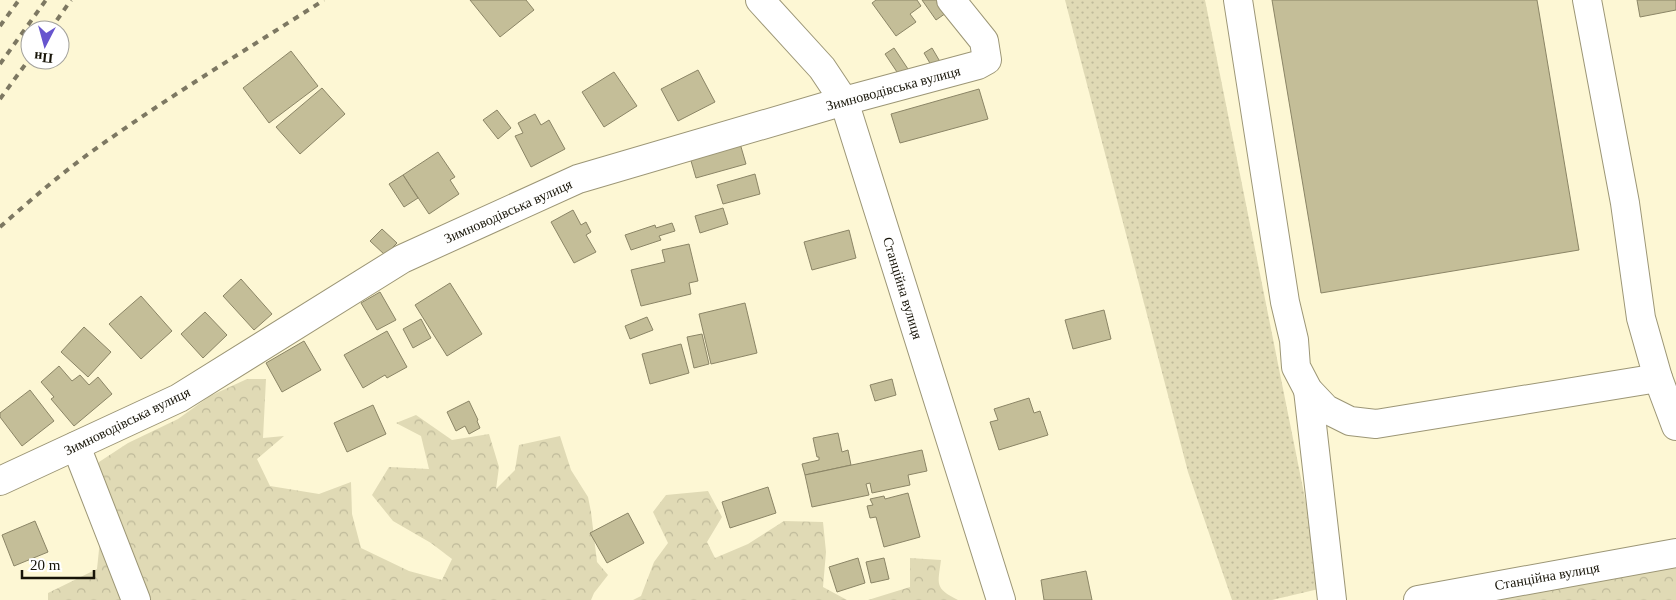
<svg xmlns="http://www.w3.org/2000/svg" width="1676" height="600" font-family="Georgia,serif">
<style>
.grass{fill:url(#grass-dots)}
.forest{fill:url(#forest-crowns)}
.building{fill:#c4be98;stroke:#8b8566}
.lines{fill:none;stroke-linecap:round;stroke-linejoin:round}
.minor-casing{stroke:#9c9676;stroke-width:30}
.minor{stroke:#fff;stroke-width:28}
.rail{stroke:#7d7862;stroke-width:4;stroke-dasharray:6 6;stroke-linecap:butt}
.labels{text-anchor:middle;stroke-width:4;stroke-linejoin:round;paint-order:stroke}
.street-label{font-size:14px;fill:#171408;stroke:#fff}
</style>
<defs>
<pattern id="grass-dots" width="8" height="8" patternUnits="userSpaceOnUse" patternTransform="scale(1.25)"><rect width="8" height="8" fill="#e0dab5"/><path d="M2 2h.1M6 6h.1" fill="none" stroke="#bfba9a" stroke-width="1.8" stroke-linecap="round"/></pattern>
<pattern id="forest-crowns" width="20" height="18" patternUnits="userSpaceOnUse" patternTransform="scale(1.25)"><rect width="20" height="18" fill="#e0dab5"/><path d="M2 6a3 3 0 1 1 6 0M12 15a3 3 0 1 1 6 0" fill="none" stroke="#bfba9a"/></pattern>
</defs>
<rect width="100%" height="100%" fill="#fdf7d4"/>
<path class="grass" d="M 1065,0 L 1205,0 L 1323,588 L 1272,600 L 1232,600 L 1188,472 Z"/>
<g class="forest">
<path d="M 247,379 L 266,379 L 263,438 L 284,436 L 257,459 L 270,486 L 319,494 L 351,482 L 352,514 L 361,548 L 409,571 L 442,580 L 452,559 L 431,543 L 393,521 L 372,495 L 389,467 L 429,469 L 421,436 L 396,423 L 416,415 L 452,440 L 489,434 L 499,467 L 496,489 L 515,470 L 519,445 L 560,436 L 571,470 L 588,497 L 591,512 L 597,562 L 608,575 L 594,593 L 591,600 L 48,600 L 48,593 L 97,569 L 100,540 L 99,462 L 128,443 L 178,419 L 210,396 Z"/>
<path d="M 708,491 L 722,517 L 707,542 L 715,558 L 748,544 L 784,521 L 823,522 L 826,552 L 823,587 L 847,600 L 633,600 L 641,596 L 654,562 L 668,543 L 653,512 L 666,495 Z"/>
<path d="M 910,558 L 941,560 C 938,584 934,588 958,600 L 868,600 L 910,587 Z"/>
<path d="M 1676,559 L 1676,600 L 1471,600 Z"/>
</g>
<g class="building">
<path d="M 470,0 L 526,0 L 534,10 L 500,37 Z"/>
<path d="M 876,0 L 917,0 L 921,6 L 910,14 L 916,22 L 896,36 L 872,3 Z"/>
<path d="M 922,0 L 941,0 L 949,11 L 936,20 Z"/>
<path d="M 1272,0 L 1537,0 L 1579,250 L 1321,293 Z"/>
<path d="M 1637,0 L 1676,0 L 1676,10 L 1640,17 Z"/>
<path d="M 894,48 L 908,69 L 899,75 L 885,54 Z"/>
<path d="M 932,48 L 942,65 L 934,70 L 924,53 Z"/>
<path d="M 291,51 L 318,86 L 269,123 L 243,88 Z"/>
<path d="M 698,70 L 715,102 L 678,121 L 661,89 Z"/>
<path d="M 614,72 L 637,106 L 604,127 L 582,92 Z"/>
<path d="M 322,88 L 345,114 L 300,154 L 276,127 Z"/>
<path d="M 979,89 L 988,119 L 900,143 L 891,114 Z"/>
<path d="M 497,110 L 511,128 L 498,139 L 483,120 Z"/>
<path d="M 535,114 L 541,125 L 549,120 L 565,149 L 531,167 L 515,136 L 523,133 L 518,123 Z"/>
<path d="M 739,140 L 746,164 L 696,178 L 689,154 Z"/>
<path d="M 438,152 L 455,177 L 450,180 L 459,194 L 429,214 L 403,175 Z"/>
<path d="M 755,174 L 760,194 L 723,204 L 717,185 Z"/>
<path d="M 403,175 L 418,198 L 404,207 L 389,184 Z"/>
<path d="M 723,208 L 728,224 L 700,233 L 695,216 Z"/>
<path d="M 573,210 L 581,225 L 586,222 L 591,232 L 586,235 L 596,252 L 574,263 L 551,222 Z"/>
<path d="M 672,223 L 675,231 L 659,236 L 661,240 L 631,250 L 625,235 L 655,225 L 656,228 Z"/>
<path d="M 382,229 L 397,243 L 385,255 L 370,241 Z"/>
<path d="M 849,230 L 856,258 L 812,270 L 804,242 Z"/>
<path d="M 689,244 L 698,281 L 689,283 L 691,294 L 641,306 L 631,270 L 665,262 L 662,250 Z"/>
<path d="M 241,279 L 272,314 L 254,330 L 223,296 Z"/>
<path d="M 450,283 L 482,334 L 447,356 L 415,305 Z"/>
<path d="M 380,292 L 396,320 L 377,330 L 361,303 Z"/>
<path d="M 141,296 L 172,331 L 141,359 L 109,324 Z"/>
<path d="M 745,303 L 757,353 L 711,364 L 699,314 Z"/>
<path d="M 1104,310 L 1111,339 L 1073,349 L 1065,320 Z"/>
<path d="M 205,312 L 227,335 L 203,358 L 181,334 Z"/>
<path d="M 647,317 L 653,330 L 630,339 L 625,326 Z"/>
<path d="M 421,319 L 431,338 L 413,348 L 403,329 Z"/>
<path d="M 84,327 L 111,352 L 88,377 L 61,352 Z"/>
<path d="M 387,331 L 407,367 L 387,378 L 385,375 L 363,388 L 344,355 Z"/>
<path d="M 702,334 L 709,364 L 694,368 L 687,337 Z"/>
<path d="M 304,341 L 321,370 L 282,392 L 266,363 Z"/>
<path d="M 681,344 L 689,373 L 650,384 L 642,354 Z"/>
<path d="M 59,366 L 72,381 L 80,375 L 89,385 L 98,377 L 112,394 L 74,426 L 51,399 L 54,397 L 41,382 Z"/>
<path d="M 892,379 L 896,395 L 875,401 L 870,385 Z"/>
<path d="M 30,390 L 54,421 L 22,446 L 0,417 L 0,413 Z"/>
<path d="M 1029,398 L 1034,413 L 1040,411 L 1048,435 L 999,450 L 990,422 L 998,420 L 994,409 Z"/>
<path d="M 469,401 L 478,420 L 477,421 L 480,428 L 469,434 L 465,426 L 456,431 L 447,412 Z"/>
<path d="M 373,405 L 386,434 L 347,452 L 334,423 Z"/>
<path d="M 838,433 L 842,452 L 848,450 L 851,465 L 805,475 L 802,464 L 819,460 L 819,457 L 817,457 L 813,438 Z"/>
<path d="M 922,450 L 927,471 L 908,475 L 910,485 L 872,493 L 870,483 L 866,484 L 869,495 L 812,507 L 805,475 Z"/>
<path d="M 768,487 L 776,513 L 730,528 L 722,502 Z"/>
<path d="M 908,493 L 920,537 L 884,547 L 876,517 L 870,518 L 867,506 L 873,505 L 870,499 L 884,496 L 885,499 Z"/>
<path d="M 628,513 L 644,543 L 607,563 L 590,533 Z"/>
<path d="M 35,521 L 48,552 L 14,566 L 2,535 Z"/>
<path d="M 858,558 L 865,583 L 837,592 L 829,567 Z"/>
<path d="M 884,558 L 889,579 L 871,583 L 866,562 Z"/>
<path d="M 1086,571 L 1092,600 L 1044,600 L 1041,580 Z"/>
</g>
<g class="lines">
<g class="minor-casing">
<g id="minor">
<path d="M 760,0 L 822,68 L 844,101 L 1001,600"/>
<path d="M 1238,0 L 1285,302 L 1294,340 L 1296,367 L 1308,390 L 1326,409 L 1350,421 L 1376,424 L 1658,378"/>
<path d="M 1587,0 L 1625,203 L 1641,318 L 1658,378 L 1676,426"/>
<path d="M 1308,390 L 1332,600"/>
<path d="M 76,446 L 136,600"/>
<path d="M 0,481 L 179,398 L 402,259 L 578,179 L 844,101 L 978,65 L 987,60 L 984,41 L 951,0"/>
<path d="M 1418,600 L 1676,553"/>
</g>
</g>
<use href="#minor" class="minor"/>
<g class="rail">
<path d="M 0,26 L 19,0"/>
<path d="M 50,30 L 71,0"/>
<path d="M 0,64 L 46,0"/>
<path d="M 0,99 L 30,58"/>
<path d="M 0,227 C 33,198 65,170 101,145 C 173,94 249,48 324,0"/>
</g>
</g>
<g class="labels">
<g class="street-label">
<text transform="translate(893 88) rotate(-15)" y="5">Зимноводівська вулиця</text>
<text transform="translate(508 211) rotate(-24)" y="5">Зимноводівська вулиця</text>
<text transform="translate(903 288) rotate(73)" y="5">Станційна вулиця</text>
<text transform="translate(127 421) rotate(-26)" y="5">Зимноводівська вулиця</text>
<text transform="translate(1547 576) rotate(-10)" y="5">Станційна вулиця</text>
</g>
</g>
<g transform="translate(45 45) rotate(186)"><circle r="24" fill="#ffffff" stroke="#a2a19c"/>
<path d="M0-4L9 19L0 12L-9 19Z" fill="#6755ce"/>
<text y="-8" font-size="14" font-weight="bold" text-anchor="middle" fill="#171408">Пн</text>
</g>
<path d="M22 570v8h72v-8" fill="none" stroke="#171408" stroke-width="2.5"/>
<text x="30" y="570" font-size="15" fill="#171408" stroke="#ffffff" stroke-width="4" paint-order="stroke">20 m</text>
</svg>
